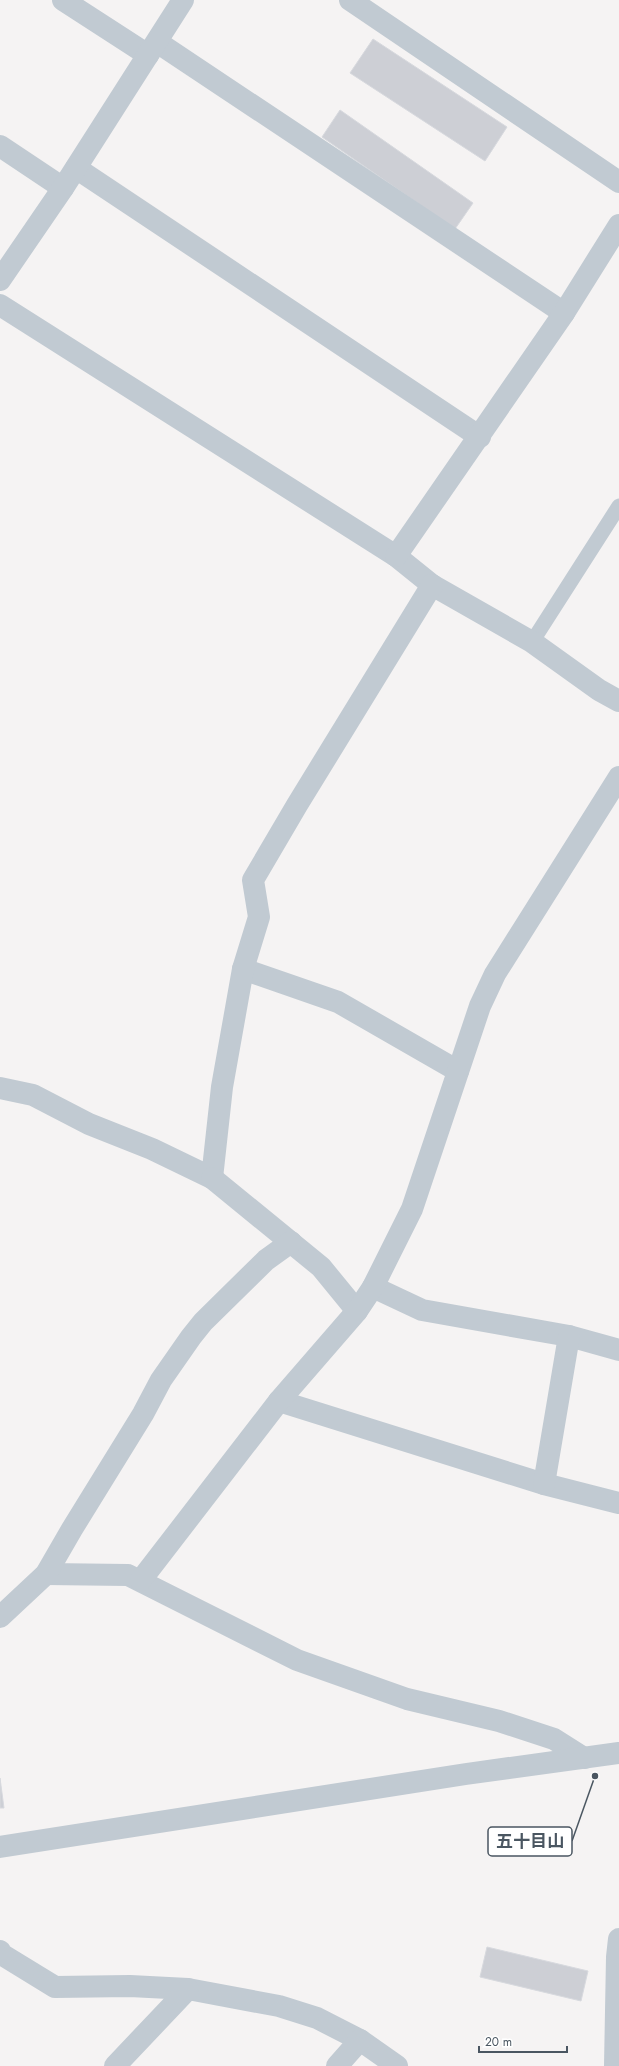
<svg xmlns="http://www.w3.org/2000/svg" width="619" height="2066" font-family="Jost,'Noto Sans JP',sans-serif">
<style>
.building{fill:#cdcfd5;stroke:#d7d9de}
.lines{fill:none;stroke-linecap:round;stroke-linejoin:round}
.service{stroke:#c1cad2;stroke-width:15}
.minor{stroke:#c1cad2;stroke-width:22}
.tertiary{stroke:#c1cad2;stroke-width:22}
.leader{fill:none;stroke:#4a5661;stroke-width:1.5}
.callout-dot{fill:#4a5661;stroke:#fff;stroke-width:1.5}
.callout{fill:#fff;stroke:#4a5661;stroke-width:1.5}
.callout-label{font-size:17px;text-anchor:middle;font-weight:bold;fill:#4a5661}
</style>
<rect width="100%" height="100%" fill="#f5f3f3"/>
<g class="building">
<path d="M 373,39 L 507,127 L 485,161 L 350,73 Z"/>
<path d="M 340,110 L 473,203 L 455,229 L 322,137 Z"/>
<path d="M 0,1778 L 4,1808 L 0,1808 Z"/>
<path d="M 487,1947 L 588,1971 L 581,2001 L 480,1977 Z"/>
</g>
<g class="lines">
<path class="service" d="M 532,642 L 619,506"/>
<g class="minor">
<path d="M 63,0 L 148,55"/>
<path d="M 350,0 L 619,182"/>
<path d="M 157,42 L 564,313"/>
<path d="M 0,146 L 63,188"/>
<path d="M 76,168 L 480,437"/>
<path d="M 0,280 L 63,188 L 183,0"/>
<path d="M 0,305 L 396,556 L 432,585 L 532,642 L 599,690 L 619,701"/>
<path d="M 396,556 L 564,313 L 619,225"/>
<path d="M 243,969 L 338,1002 L 458,1071"/>
<path d="M 0,1088 L 33,1095 L 89,1124 L 152,1149 L 212,1178 L 222,1087 L 243,969 L 259,917 L 253,880 L 297,805 L 432,585"/>
<path d="M 212,1178 L 321,1267 L 357,1311"/>
<path d="M 373,1287 L 422,1310 L 569,1336 L 619,1350"/>
<path d="M 279,1401 L 544,1484 L 619,1503"/>
<path d="M 544,1484 L 569,1336"/>
<path d="M 46,1574 L 128,1575 L 297,1660 L 407,1699 L 499,1721 L 554,1739 L 584,1758"/>
<path d="M 141,1580 L 279,1401 L 357,1311 L 373,1287 L 412,1209 L 480,1006 L 495,974 L 619,777"/>
<path d="M 0,1617 L 46,1574 L 72,1529 L 143,1414 L 161,1380 L 191,1337 L 203,1322 L 266,1260 L 291,1242"/>
<path d="M 0,1951 L 1,1954 L 55,1987 L 130,1986 L 188,1989 L 279,2006 L 317,2018 L 360,2040 L 397,2066"/>
<path d="M 115,2066 L 188,1989"/>
<path d="M 337,2066 L 360,2040"/>
<path d="M 615,2066 L 617,1957 L 619,1939"/>
</g>
<path class="tertiary" d="M 0,1847 L 466,1774 L 619,1753"/>
</g>
<path class="leader" d="M595 1776L572 1841"/>
<circle class="callout-dot" cx="595" cy="1776" r="4"/>
<rect class="callout" x="488" y="1827" width="84" height="29" rx="4"/>
<g class="callout-label">
<text x="530" y="1847">五十目山</text>
</g>
<path d="M479 2046v6h88v-6" fill="none" stroke="#4a5661" stroke-width="2"/>
<text x="485" y="2046" font-size="12" fill="#4a5661" stroke="#ffffff" stroke-width="3" paint-order="stroke">20 m</text>
</svg>
